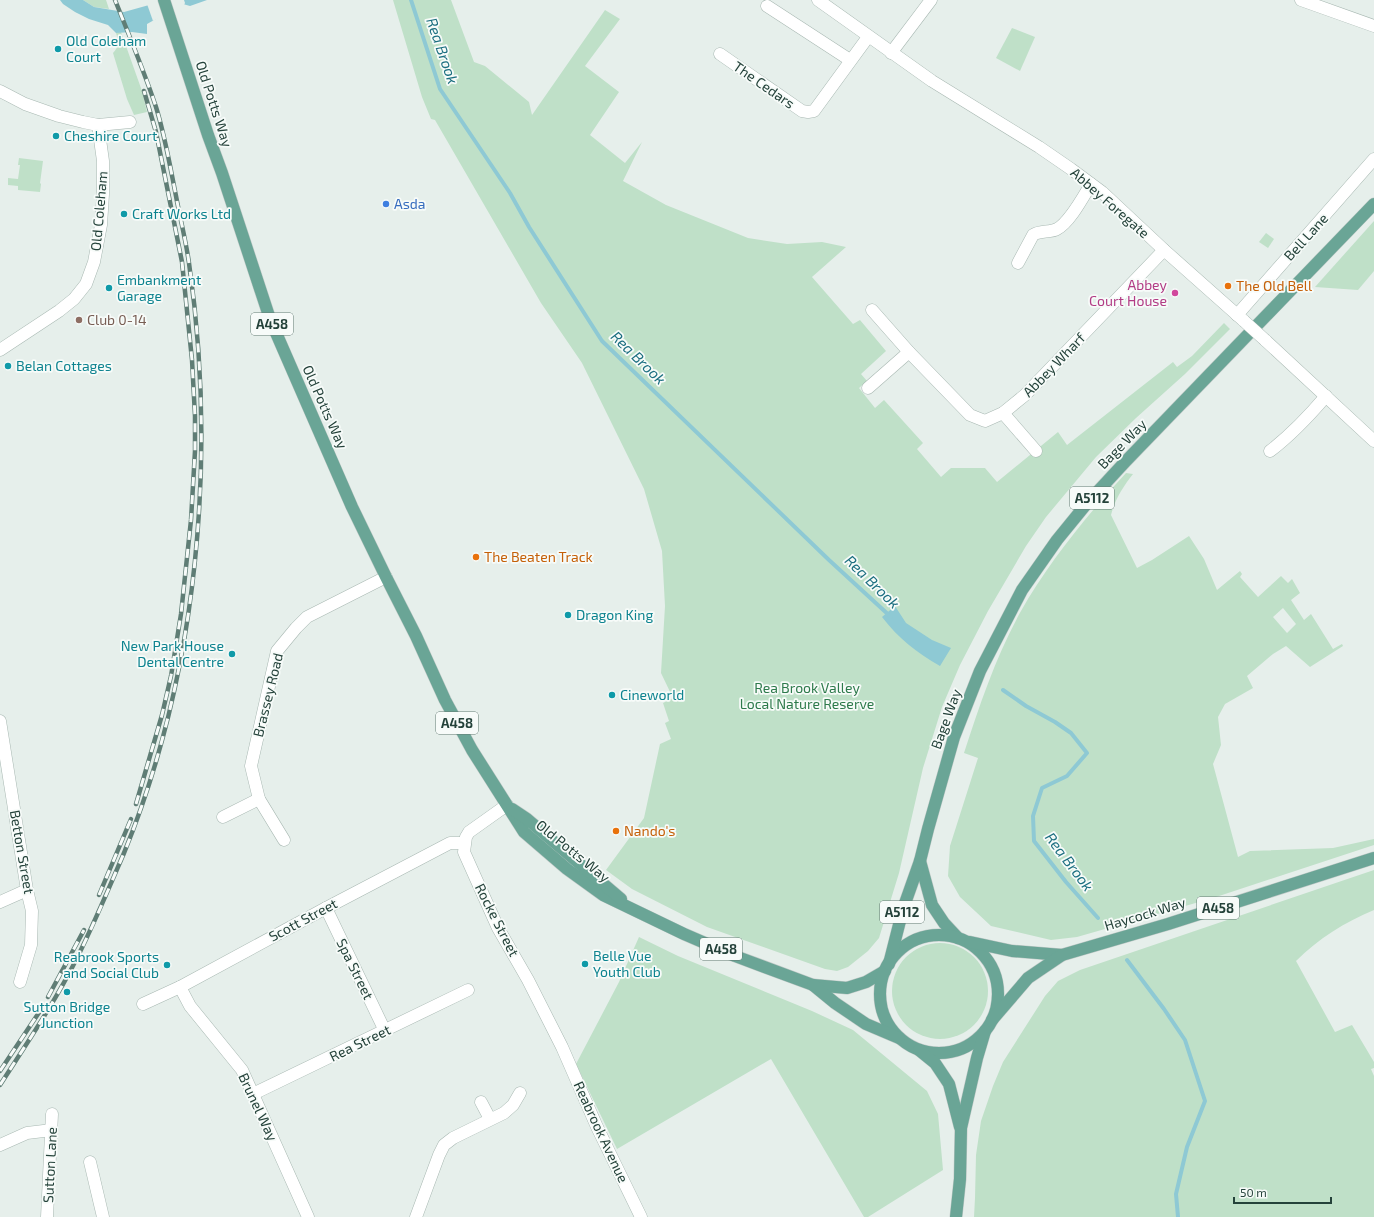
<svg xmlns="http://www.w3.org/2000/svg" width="1374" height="1217" font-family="'Exo 2',sans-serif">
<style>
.green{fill:#bfe0c8;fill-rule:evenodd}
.water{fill:#8ec9d4}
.pier{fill:#e6efeb}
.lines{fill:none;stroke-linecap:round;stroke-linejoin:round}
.stream{stroke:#8ec9d4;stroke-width:4}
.minor-casing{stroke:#a8b8b2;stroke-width:13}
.tertiary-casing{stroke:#a8b8b2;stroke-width:13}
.primary-casing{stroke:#c2cac8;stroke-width:13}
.minor{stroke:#fff;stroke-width:12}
.tertiary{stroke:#fff;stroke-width:12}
.primary{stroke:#6aa596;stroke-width:12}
.rail-casing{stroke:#5f7d75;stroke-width:4.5}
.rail{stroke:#f7fbf9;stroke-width:3;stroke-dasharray:9;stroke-linecap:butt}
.tertiary-bridge-casing{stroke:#a8b8b2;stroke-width:13;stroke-linecap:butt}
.tertiary-bridge{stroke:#fff;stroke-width:12}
.culture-dot{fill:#0f9aa8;stroke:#f7fbf9;stroke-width:1.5}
.shop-dot{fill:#3f7fe0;stroke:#f7fbf9;stroke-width:1.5}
.food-dot{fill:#e8710a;stroke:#f7fbf9;stroke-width:1.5}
.hotel-dot{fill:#d1479c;stroke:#f7fbf9;stroke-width:1.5}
.education-dot{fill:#8d6e63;stroke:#f7fbf9;stroke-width:1.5}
.labels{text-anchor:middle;stroke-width:3.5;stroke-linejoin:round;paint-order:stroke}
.shield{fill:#f7fbf9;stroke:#637a73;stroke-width:1}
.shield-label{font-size:13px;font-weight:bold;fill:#24423a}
.culture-label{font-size:14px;fill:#0d838f;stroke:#f7fbf9;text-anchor:start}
.street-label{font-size:14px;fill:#24423a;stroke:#f7fbf9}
.shop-label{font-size:14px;fill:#366cbe;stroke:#f7fbf9;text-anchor:start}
.hotel-label{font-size:14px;fill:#b23c85;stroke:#f7fbf9;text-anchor:end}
.food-label{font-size:14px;fill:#c56008;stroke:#f7fbf9;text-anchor:start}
.education-label{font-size:14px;fill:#785e54;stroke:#f7fbf9;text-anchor:start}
.park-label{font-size:14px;fill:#2d7a4b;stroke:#f7fbf9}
.water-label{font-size:15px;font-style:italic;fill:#1c6f80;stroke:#f7fbf9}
</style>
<rect width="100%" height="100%" fill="#e6efeb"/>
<g class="green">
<path d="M 83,0 L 106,0 L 109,9 L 94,7 Z"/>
<path d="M 393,0 L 451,0 L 474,62 L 485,66 L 529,102 L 532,115 L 605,10 L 620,19 L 585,66 L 619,92 L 590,135 L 625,163 L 642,142 L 623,181 L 666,205 L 748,238 L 787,244 L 822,242 L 846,247 L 812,277 L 853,324 L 860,320 L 886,351 L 861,374 L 867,381 L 859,388 L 875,408 L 884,400 L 923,443 L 917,449 L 941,477 L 951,468 L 985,468 L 997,482 L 1058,432 L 1067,445 L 1173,362 L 1177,367 L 1192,356 L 1224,323 L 1230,329 L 1185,374 L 1136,418 L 1096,457 L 1046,517 L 1026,546 L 988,611 L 960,665 L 942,707 L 923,768 L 899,873 L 879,938 L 868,951 L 848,967 L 837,971 L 825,969 L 707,927 L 632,889 L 606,870 L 644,818 L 660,744 L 671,739 L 665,723 L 669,721 L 663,703 L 673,698 L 661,673 L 665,606 L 662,551 L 644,489 L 582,363 L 541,303 L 435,120 L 431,119 L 422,97 Z"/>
<path d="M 1012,28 L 1035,37 L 1020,71 L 996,58 Z"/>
<path d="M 121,32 L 142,91 L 147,112 L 134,115 L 127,99 L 113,53 C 119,47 119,41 116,33 Z"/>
<path d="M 19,158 L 43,161 L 40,183 L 41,184 L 40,192 L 18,190 L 18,186 L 8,185 L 8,178 L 18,179 L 20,165 L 18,165 Z"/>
<path d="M 1374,221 L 1374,271 L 1358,290 L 1315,287 Z"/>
<path d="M 1266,233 L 1274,239 L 1268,248 L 1259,242 Z"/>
<path d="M 1126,473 L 1133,474 C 1123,487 1115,499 1111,515 L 1137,568 L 1152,560 L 1189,536 L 1204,559 L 1217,590 L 1240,571 L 1242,574 L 1240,577 L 1258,597 L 1281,576 L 1288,583 L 1292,579 L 1300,593 L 1291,600 L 1304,620 L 1311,614 L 1333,649 L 1342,644 L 1343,646 L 1310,667 L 1286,646 L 1273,654 L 1247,676 L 1253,688 L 1225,704 L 1218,717 L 1221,745 L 1213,764 L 1238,857 L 1250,851 L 1333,848 L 1374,839 L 1374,845 L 1213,898 L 1077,937 L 1051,940 L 991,926 L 960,897 L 948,876 L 950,846 L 978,758 L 964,753 C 980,704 996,656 1021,611 C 1048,563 1088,514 1126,473 ZM 1283,608 L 1296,624 L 1287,633 L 1273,617 Z"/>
<path d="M 1374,870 L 1374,910 C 1345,922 1318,939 1296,961 L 1335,1032 L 1352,1025 L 1374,1062 L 1374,1068 L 1371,1069 L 1374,1076 L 1374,1217 L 974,1217 L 975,1198 L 976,1155 L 981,1121 L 993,1086 L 1003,1062 L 1045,996 L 1058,981 L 1080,970 Z"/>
<path d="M 639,937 L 678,956 L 812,1011 L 853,1030 L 927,1091 L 938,1114 L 943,1170 L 868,1217 L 864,1217 L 771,1059 L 617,1149 L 576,1064 L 619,982 Z"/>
<circle cx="940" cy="991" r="48"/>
</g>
<g class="water">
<path d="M 60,0 L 83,0 L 94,7 L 124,12 L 167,0 L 207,0 L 190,6 L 183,4 L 147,24 L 147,34 L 132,32 L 116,33 L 108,25 L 89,19 L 75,12 L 63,4 Z"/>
<path d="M 895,606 L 906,623 L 932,640 L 951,648 L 940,666 C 917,653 898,638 882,617 Z"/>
</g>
<path class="pier" d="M 160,0 L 184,0 L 185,3 L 183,7 L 153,21 L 147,4 Z"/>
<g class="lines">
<g class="stream">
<path d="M 411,0 L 440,89 L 510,193 L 529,227 L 602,341 L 829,560 L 891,617"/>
<path d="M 1003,690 L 1026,706 L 1055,722 L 1071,733 L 1087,753 L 1067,776 L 1042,788 L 1033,816 L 1034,841 L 1066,882 L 1098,918"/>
<path d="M 1127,960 L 1164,1009 L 1185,1040 L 1205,1101 L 1187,1147 L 1176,1194 L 1178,1217"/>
</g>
<g class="minor-casing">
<g id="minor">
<path d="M 1301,0 L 1374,26"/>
<path d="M 767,6 L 850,60"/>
<path d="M 891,53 L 931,0"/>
<path d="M 720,54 L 802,111 L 808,112 L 814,111 L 868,37"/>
<path d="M 0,91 L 25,104 L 59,116 L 83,122 L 98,125 L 130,122"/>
<path d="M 1018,263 L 1033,235 C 1040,230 1050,233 1057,229 C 1070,222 1083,197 1091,184"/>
<path d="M 872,310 L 909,352 L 970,415 L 985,421 L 1003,413 L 1025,395 L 1164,250"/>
<path d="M 1237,315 L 1374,159"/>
<path d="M 0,350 L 59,311 L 74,299 L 86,284 L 94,262 L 101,225 L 103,194 L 103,161 L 98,125"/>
<path d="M 868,388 L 909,352"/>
<path d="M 1003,413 L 1036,451"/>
<path d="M 1270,451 C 1291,435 1309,416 1326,396"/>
<path d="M 0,721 L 27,890 L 32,911 L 31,945 L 20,982"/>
<path d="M 507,805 L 469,832 L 466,837 L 464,852 L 498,928 L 528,980 L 562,1047 L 597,1127 L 641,1217"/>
<path d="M 223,817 L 259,799"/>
<path d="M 284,840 L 259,799 L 251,766 L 277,651 L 296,628 L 307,617 L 386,577"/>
<path d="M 0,902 L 27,890"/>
<path d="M 326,908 L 385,1031"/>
<path d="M 180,987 L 190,1006 L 242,1070 L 308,1217"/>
<path d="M 143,1004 L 180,987 L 326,908 L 450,843 L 464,843"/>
<path d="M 253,1094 L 468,990"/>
<path d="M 481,1102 L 490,1119"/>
<path d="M 0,1145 L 27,1133 L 52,1130"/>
<path d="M 90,1162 L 103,1217"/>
<path d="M 47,1217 L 52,1114"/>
<path d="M 416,1217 L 439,1155 L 444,1145 L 453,1138 L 504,1113 L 513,1105 L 520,1093"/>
</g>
</g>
<g class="tertiary-casing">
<g id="tertiary">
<path d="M 818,0 L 932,81 L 1039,147 L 1071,169 L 1102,192 L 1164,250 L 1244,321"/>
<path d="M 1265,340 L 1374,441"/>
</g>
</g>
<g class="primary-casing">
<g id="primary">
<path d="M 164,0 L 208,135 L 222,173 L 270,319 L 352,507 L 386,577 L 416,636 L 445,700 L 472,750 L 524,832 L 567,869 L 603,895 L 684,934 L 735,956 L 813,985 L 847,988 L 866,982 L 885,971"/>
<path d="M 512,809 L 527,819 L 621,899"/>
<path d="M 920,861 L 932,905 L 944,923 L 958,938"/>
<circle cx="939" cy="994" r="59"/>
<path d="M 970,942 L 1012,951 L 1062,955"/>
<path d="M 889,964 L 903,909 L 920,861 L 928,829 L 954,737 L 980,671 L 1022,590 L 1057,540 L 1088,502 L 1125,462 L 1374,204"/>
<path d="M 813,985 L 835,1003 L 866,1024 L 899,1038"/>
<path d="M 992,1020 L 1028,978 L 1062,955 L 1168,924 L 1374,858"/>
<path d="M 919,1050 L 935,1063 L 949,1084 L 960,1127"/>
<path d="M 956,1217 L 960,1179 L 961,1128 L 977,1058 L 985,1031"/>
</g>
</g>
<use href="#minor" class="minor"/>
<use href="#tertiary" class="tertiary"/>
<use href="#primary" class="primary"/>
<g class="rail-casing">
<g id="rail">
<path d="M 136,804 L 162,715 L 171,676 L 181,614 L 191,520 L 195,451 L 195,416 L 192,360 L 182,262 L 156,132 L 144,91"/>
<path d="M 99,895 L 131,819"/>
<path d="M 48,997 L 84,930"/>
<path d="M 0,1071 L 40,1011"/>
<path d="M 0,1085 C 27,1043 55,1002 77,958 C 94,924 109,888 124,853 C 198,672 217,457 189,263 C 186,241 180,218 176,196 C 170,166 165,136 156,107 C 144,71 129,35 115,0"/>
</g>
</g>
<use href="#rail" class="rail"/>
<g class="tertiary-bridge-casing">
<path id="tertiary-bridge" d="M 1244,321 L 1265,340"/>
</g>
<use href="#tertiary-bridge" class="tertiary-bridge"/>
</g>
<g class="culture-dot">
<circle cx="58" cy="49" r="4"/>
<circle cx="56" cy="136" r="4"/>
<circle cx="124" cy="214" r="4"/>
<circle cx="109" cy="288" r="4"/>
<circle cx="8" cy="366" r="4"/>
<circle cx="568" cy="615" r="4"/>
<circle cx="232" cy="654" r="4"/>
<circle cx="612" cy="695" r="4"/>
<circle cx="585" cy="964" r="4"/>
<circle cx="167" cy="965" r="4"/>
<circle cx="67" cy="992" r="4"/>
</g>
<circle class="shop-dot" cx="386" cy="204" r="4"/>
<g class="food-dot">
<circle cx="1228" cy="286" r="4"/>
<circle cx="476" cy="557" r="4"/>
<circle cx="616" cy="831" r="4"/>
</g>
<circle class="hotel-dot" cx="1175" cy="293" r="4"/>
<circle class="education-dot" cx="79" cy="320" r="4"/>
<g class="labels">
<g class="shield">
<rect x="251" y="313" width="42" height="22" rx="3"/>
<rect x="1070" y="487" width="44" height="22" rx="3"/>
<rect x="436" y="712" width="42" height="22" rx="3"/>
<rect x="1197" y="897" width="42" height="22" rx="3"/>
<rect x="880" y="901" width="44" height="22" rx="3"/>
<rect x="700" y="938" width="42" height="22" rx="3"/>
</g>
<g class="shield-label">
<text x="272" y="329">A458</text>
<text x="1092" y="503">A5112</text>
<text x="457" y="728">A458</text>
<text x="1218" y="913">A458</text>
<text x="902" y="917">A5112</text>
<text x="721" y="954">A458</text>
</g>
<g class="culture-label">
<text x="66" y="46">Old Coleham<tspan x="66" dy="16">Court</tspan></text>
<text x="64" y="141">Cheshire Court</text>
<text x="132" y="219">Craft Works Ltd</text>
<text x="117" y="285">Embankment<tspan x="117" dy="16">Garage</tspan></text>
<text x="16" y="371">Belan Cottages</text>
<text x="576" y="620">Dragon King</text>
<text x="224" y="651" text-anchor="end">New Park House<tspan x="224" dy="16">Dental Centre</tspan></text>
<text x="620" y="700">Cineworld</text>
<text x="593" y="961">Belle Vue<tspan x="593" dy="16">Youth Club</tspan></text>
<text x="159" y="962" text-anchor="end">Reabrook Sports<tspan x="159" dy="16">and Social Club</tspan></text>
<text x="67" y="1012" text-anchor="middle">Sutton Bridge<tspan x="67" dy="16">Junction</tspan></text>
</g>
<g class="street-label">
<text transform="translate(764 85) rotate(35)" y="5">The Cedars</text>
<text transform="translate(214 104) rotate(72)" y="5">Old Potts Way</text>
<text transform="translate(1110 203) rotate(41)" y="5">Abbey Foregate</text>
<text transform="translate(99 211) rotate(-85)" y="5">Old Coleham</text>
<text transform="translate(1306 237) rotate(-48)" y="5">Bell Lane</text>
<text transform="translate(1054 365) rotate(-46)" y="5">Abbey Wharf</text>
<text transform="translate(325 407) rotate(66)" y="5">Old Potts Way</text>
<text transform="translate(1122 444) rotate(-46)" y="5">Bage Way</text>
<text transform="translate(268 695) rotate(-76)" y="5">Brassey Road</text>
<text transform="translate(946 719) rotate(-70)" y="5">Bage Way</text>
<text transform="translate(573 851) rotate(39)" y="5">Old Potts Way</text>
<text transform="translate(22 852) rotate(80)" y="5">Betton Street</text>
<text transform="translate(1145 914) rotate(-17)" y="5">Haycock Way</text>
<text transform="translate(303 920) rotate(-28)" y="5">Scott Street</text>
<text transform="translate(497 920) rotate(63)" y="5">Rocke Street</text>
<text transform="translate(355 969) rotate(64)" y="5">Spa Street</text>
<text transform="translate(360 1043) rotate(-26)" y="5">Rea Street</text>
<text transform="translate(258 1107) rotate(65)" y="5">Brunel Way</text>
<text transform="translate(601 1132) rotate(65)" y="5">Reabrook Avenue</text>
<text transform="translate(50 1165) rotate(-87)" y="5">Sutton Lane</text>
</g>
<g class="shop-label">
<text x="394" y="209">Asda</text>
</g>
<g class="hotel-label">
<text x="1167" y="290">Abbey<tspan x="1167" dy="16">Court House</tspan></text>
</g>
<g class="food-label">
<text x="1236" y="291">The Old Bell</text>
<text x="484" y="562">The Beaten Track</text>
<text x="624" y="836">Nando's</text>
</g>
<g class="education-label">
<text x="87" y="325">Club 0-14</text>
</g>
<g class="park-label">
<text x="807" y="693">Rea Brook Valley<tspan x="807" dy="16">Local Nature Reserve</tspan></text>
</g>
<g class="water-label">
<text transform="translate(442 51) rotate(71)" y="5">Rea Brook</text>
<text transform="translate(638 358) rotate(44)" y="5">Rea Brook</text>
<text transform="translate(872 582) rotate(44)" y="5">Rea Brook</text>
<text transform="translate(1069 862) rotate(53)" y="5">Rea Brook</text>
</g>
</g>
<path d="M1234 1197v6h97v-6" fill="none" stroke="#24423a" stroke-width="2"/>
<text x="1240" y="1197" font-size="12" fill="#24423a" stroke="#f7fbf9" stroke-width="3" paint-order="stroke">50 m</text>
</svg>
